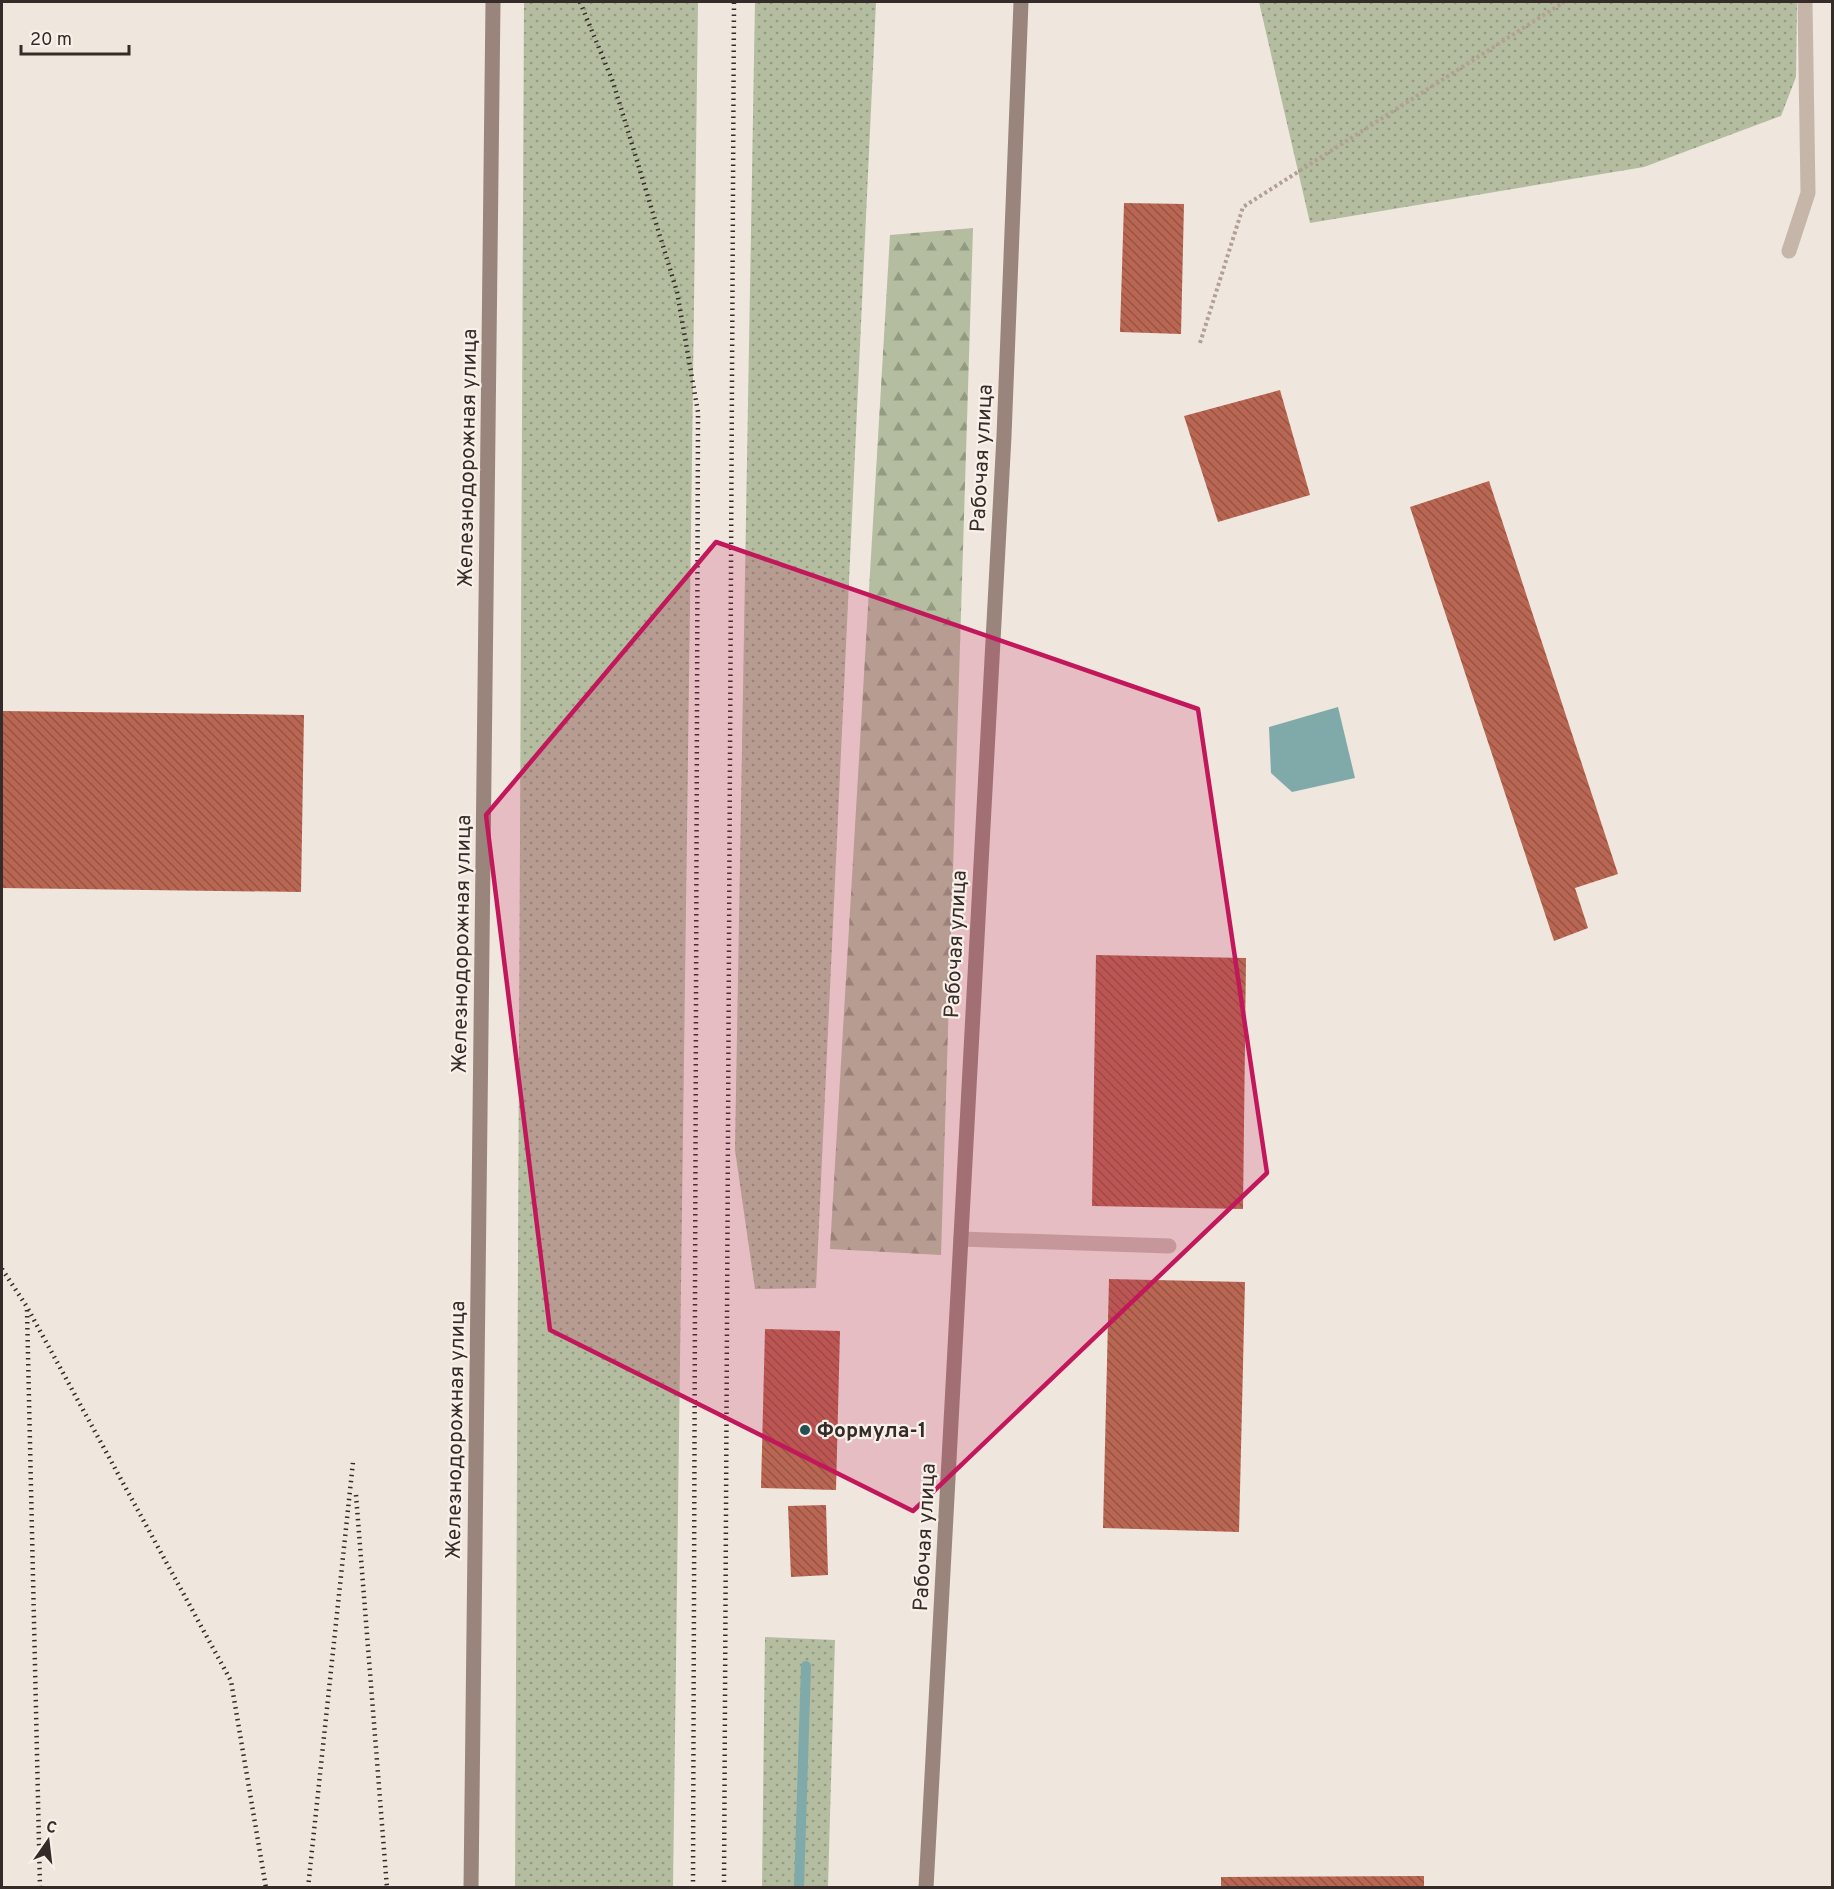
<svg xmlns="http://www.w3.org/2000/svg" width="1834" height="1889" font-family="Overpass,sans-serif">
<style>
.grass{fill:url(#grass-dots)}
.forest{fill:url(#forest-firs)}
.water{fill:#7faaa9}
.lines{fill:none;stroke-linecap:round;stroke-linejoin:round}
.stream{stroke:#7faaa9;stroke-width:10}
.building{fill:url(#building-back-hatch)}
.path{stroke:#b2a095;stroke-width:4;stroke-dasharray:3 3;stroke-linecap:butt}
.lane{stroke:#c6b6aa;stroke-width:15}
.secondary{stroke:#9a857c;stroke-width:15}
.rail{stroke:#352c29;stroke-width:4.5;stroke-dasharray:1.5 4.5;stroke-linecap:butt}
.marked{fill:#c2185b;fill-opacity:0.2;stroke:#c2185b;stroke-width:4.5;stroke-linejoin:round}
.poi-dot{fill:#235152;stroke:#f8f0e9;stroke-width:2}
.labels{text-anchor:middle;stroke-width:4.5;stroke-linejoin:round;paint-order:stroke}
.street-label{font-size:21px;fill:#352c29;stroke:#f8f0e9}
.poi-label{font-size:21px;font-weight:bold;fill:#352c29;stroke:#f8f0e9;text-anchor:start}
</style>
<defs>
<pattern id="grass-dots" width="8" height="8" patternUnits="userSpaceOnUse" patternTransform="scale(1.5)"><rect width="8" height="8" fill="#b4bd9f"/><path d="M2 2h.1M6 6h.1" fill="none" stroke="#939a82" stroke-width="1.8" stroke-linecap="round"/></pattern>
<pattern id="forest-firs" width="22" height="20" patternUnits="userSpaceOnUse" patternTransform="scale(1.5)"><rect width="22" height="20" fill="#b4bd9f"/><path d="M5 1l3.5 6h-7zM16 11l3.5 6h-7z" fill="#939a82"/></pattern>
<pattern id="building-back-hatch" width="6" height="6" patternUnits="userSpaceOnUse" patternTransform="scale(1.5)"><rect width="6" height="6" fill="#b96652"/><path d="M-1 5l2 2M0 0l6 6M5-1l2 2" fill="none" stroke="#975444"/></pattern>
</defs>
<rect width="100%" height="100%" fill="#efe6dd"/>
<g class="grass">
<path d="M 524,2 L 698,2 L 673,1887 L 515,1887 Z"/>
<path d="M 755,2 L 876,2 L 816,1288 L 755,1289 L 735,1150 Z"/>
<path d="M 1259,2 L 1797,2 L 1796,77 L 1781,116 L 1644,167 L 1310,223 Z"/>
<path d="M 765,1637 L 835,1640 L 828,1887 L 762,1887 Z"/>
</g>
<path class="forest" d="M 973,228 L 941,1255 L 830,1249 L 890,235 Z"/>
<path class="water" d="M 1338,707 L 1355,778 L 1292,792 L 1271,773 L 1269,727 Z"/>
<g class="lines">
<path class="stream" d="M 799,1888 L 806,1666"/>
</g>
<g class="building">
<path d="M 1124,203 L 1184,204 L 1181,334 L 1120,332 Z"/>
<path d="M 1280,390 L 1310,495 L 1218,522 L 1184,416 Z"/>
<path d="M 1489,481 L 1618,874 L 1575,888 L 1588,928 L 1554,941 L 1410,507 Z"/>
<path d="M 2,711 L 304,715 L 301,892 L 2,888 Z"/>
<path d="M 1096,955 L 1246,958 L 1243,1209 L 1092,1206 Z"/>
<path d="M 1109,1279 L 1245,1282 L 1239,1532 L 1103,1528 Z"/>
<path d="M 765,1329 L 840,1331 L 836,1490 L 761,1488 Z"/>
<path d="M 826,1505 L 828,1575 L 791,1577 L 788,1506 Z"/>
<path d="M 1424,1876 L 1424,1888 L 1221,1888 L 1221,1877 Z"/>
</g>
<g class="lines">
<path class="path" d="M 1200,343 L 1243,207 L 1564,2"/>
<g class="lane">
<path d="M 1789,251 L 1808,193 L 1805,2"/>
<path d="M 961,1239 L 1169,1246"/>
</g>
<g class="secondary">
<path d="M 471,1888 L 493,2"/>
<path d="M 926,1888 L 1004,436 L 1021,2"/>
</g>
<g class="rail">
<path d="M 580,2 L 613,82 L 677,292 L 698,412 L 693,1888"/>
<path d="M 2,1269 L 27,1307 L 231,1681 L 266,1888"/>
<path d="M 27,1310 L 40,1888"/>
<path d="M 356,1495 L 387,1888"/>
<path d="M 308,1888 L 353,1462"/>
<path d="M 724,1888 L 734,2"/>
</g>
</g>
<path class="marked" d="M 716,542 L 1198,709 L 1267,1173 L 913,1511 L 550,1330 L 486,815 Z"/>
<circle class="poi-dot" cx="805" cy="1430" r="6"/>
<g class="labels">
<g class="street-label">
<text transform="translate(467 458) rotate(-89)" y="7">Железнодорожная улица</text>
<text transform="translate(981 458) rotate(-87)" y="7">Рабочая улица</text>
<text transform="translate(461 944) rotate(-89)" y="7">Железнодорожная улица</text>
<text transform="translate(955 944) rotate(-87)" y="7">Рабочая улица</text>
<text transform="translate(455 1430) rotate(-89)" y="7">Железнодорожная улица</text>
<text transform="translate(924 1537) rotate(-87)" y="7">Рабочая улица</text>
</g>
<g class="poi-label">
<text x="817" y="1437">Формула-1</text>
</g>
</g>
<rect width="1834" height="1889" fill="none" stroke="#352c29" stroke-width="6"/>
<g transform="translate(48 1841) rotate(14)" stroke="#f8f0e9" stroke-width="4.5" paint-order="stroke">
<path d="M0-4.5L10 22L0 15L-10 22Z" fill="#352c29"/>
<text y="-9" font-size="16" font-weight="bold" text-anchor="middle" fill="#352c29">С</text>
</g>
<path d="M21 45v9h108v-9" fill="none" stroke="#352c29" stroke-width="3"/>
<text x="30" y="45" font-size="18" fill="#352c29" stroke="#f8f0e9" stroke-width="4.5" paint-order="stroke">20 m</text>
</svg>
